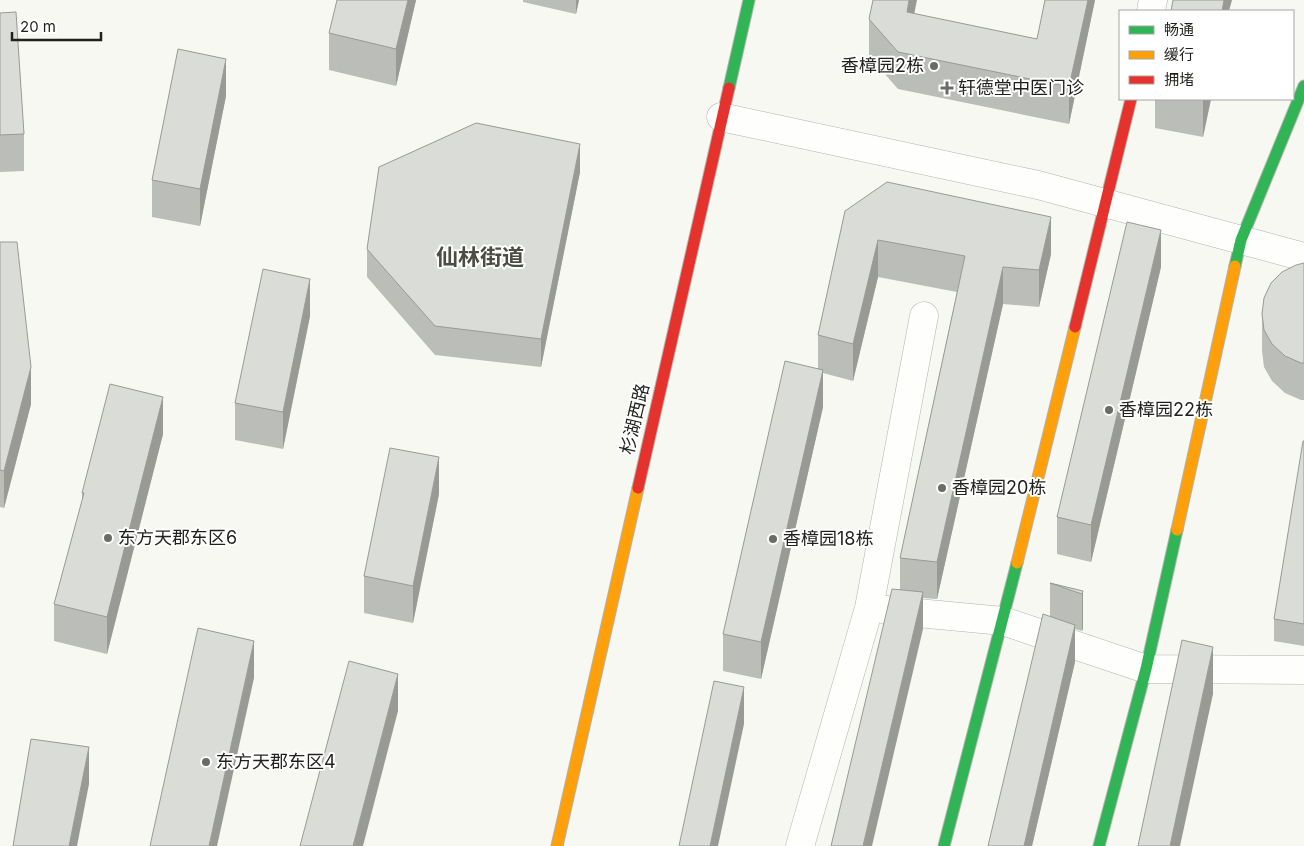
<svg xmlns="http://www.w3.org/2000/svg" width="1304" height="846" font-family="Inter,'Noto Sans SC',sans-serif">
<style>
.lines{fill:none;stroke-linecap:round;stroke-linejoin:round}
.street-casing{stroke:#b2b3ae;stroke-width:29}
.fast-casing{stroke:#b2b3ae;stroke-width:13}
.slow-casing{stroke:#b2b3ae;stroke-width:13}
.jam-casing{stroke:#b2b3ae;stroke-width:13}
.street{stroke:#fefefd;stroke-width:28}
.fast{stroke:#30b455;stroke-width:11}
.slow{stroke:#ff9f0a;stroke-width:11}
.jam{stroke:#e5322d;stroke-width:11}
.wall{fill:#bbbdb9}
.shaded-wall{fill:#999a96}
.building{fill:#dadcd7;stroke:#999a96}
.poi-dot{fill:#6a6c67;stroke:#fff;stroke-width:2}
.labels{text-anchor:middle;stroke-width:4;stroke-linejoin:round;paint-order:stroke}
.poi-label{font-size:18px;fill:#1f211c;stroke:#fff;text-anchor:start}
.street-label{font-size:18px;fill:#1f211c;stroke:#fff}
.district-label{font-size:22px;font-weight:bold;fill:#4b4d43;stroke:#fff}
</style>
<rect width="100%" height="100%" fill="#f6f8f1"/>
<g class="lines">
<g class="street-casing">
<g id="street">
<path d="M 1151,11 L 1153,0"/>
<path d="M 721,117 L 1038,185 L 1304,257"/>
<path d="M 886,610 L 1003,621 L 1146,669 L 1304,670"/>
<path d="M 800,846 L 869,608 L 924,316"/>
</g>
</g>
<g class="fast-casing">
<g id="fast">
<path d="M 729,88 L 749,0"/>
<path d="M 1235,266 L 1241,240 L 1304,86"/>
<path d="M 944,846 L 1017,563"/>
<path d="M 1099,846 L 1146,669 L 1177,530"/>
</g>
</g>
<g class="slow-casing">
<g id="slow">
<path d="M 1177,530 L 1235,266"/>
<path d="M 1017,563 L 1075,327"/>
<path d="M 557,846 L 638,488"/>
</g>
</g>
<g class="jam-casing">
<g id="jam">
<path d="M 1075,327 L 1131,99"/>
<path d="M 638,488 L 729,88"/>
</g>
</g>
<use href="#street" class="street"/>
<use href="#fast" class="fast"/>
<use href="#slow" class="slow"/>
<use href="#jam" class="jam"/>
</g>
<g class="wall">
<path d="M 416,0 L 396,86 L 329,70 L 329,33 Z"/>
<path d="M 523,0 L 579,0 L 576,14 L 523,2 Z"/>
<path d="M 1045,0 L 1095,0 L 1069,124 L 898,89 L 869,56 L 869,19 L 914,14 L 1037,39 Z"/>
<path d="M 0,13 L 24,134 L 24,171 L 0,172 Z"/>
<path d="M 226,96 L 200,226 L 152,217 L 152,180 Z"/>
<path d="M 1155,99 L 1211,99 L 1203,137 L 1155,128 Z"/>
<path d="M 580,172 L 541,367 L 435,355 L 367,277 L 367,249 Z"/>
<path d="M 845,211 L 1051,254 L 1039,307 L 1003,304 L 937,599 L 923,598 L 923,629 L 900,590 L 900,558 L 957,292 L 878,277 L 853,381 L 823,373 L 823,407 L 761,679 L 723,671 L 723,634 L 818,369 L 818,335 Z"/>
<path d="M 0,242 L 31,404 L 4,508 L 0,507 Z"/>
<path d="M 1304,263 L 1304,400 L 1301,400 L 1285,393 L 1272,381 L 1264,367 L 1262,351 L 1262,314 Z"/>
<path d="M 1161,267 L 1091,562 L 1057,554 L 1057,517 Z"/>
<path d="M 310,316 L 283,449 L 235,440 L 235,403 Z"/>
<path d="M 163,434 L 107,654 L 54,641 L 54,604 L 82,501 L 82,493 Z"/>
<path d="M 1304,441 L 1304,646 L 1274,641 L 1274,619 Z"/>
<path d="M 439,494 L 413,623 L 364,613 L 364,576 Z"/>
<path d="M 1050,583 L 1083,591 L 1083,628 L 1082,631 L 1075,629 L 1075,662 L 1032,846 L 988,846 L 1050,616 Z"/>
</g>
<g class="shaded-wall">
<path d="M 408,0 L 416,0 L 396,86 L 396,49 Z"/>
<path d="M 576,0 L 579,0 L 576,14 Z"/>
<path d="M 909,0 L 917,0 L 907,49 L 907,12 Z"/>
<path d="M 1088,0 L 1095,0 L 1069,124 L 1069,87 Z"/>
<path d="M 1224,0 L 1232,0 L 1229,11 L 1222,11 Z"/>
<path d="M 226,59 L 226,96 L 200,226 L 200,189 Z"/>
<path d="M 1204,99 L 1211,99 L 1203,137 L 1203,100 Z"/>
<path d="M 580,144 L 580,172 L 541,367 L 541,339 Z"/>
<path d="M 1051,217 L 1051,254 L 1039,307 L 1039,270 Z"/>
<path d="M 1161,230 L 1161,267 L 1091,562 L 1091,525 Z"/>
<path d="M 878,240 L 878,277 L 853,381 L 853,344 Z"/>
<path d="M 1003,267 L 1003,304 L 937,599 L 937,562 Z"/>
<path d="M 310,279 L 310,316 L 283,449 L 283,412 Z"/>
<path d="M 31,367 L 31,404 L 4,508 L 4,471 Z"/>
<path d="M 823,370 L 823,407 L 761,679 L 761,642 Z"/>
<path d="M 163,397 L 163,434 L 107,654 L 107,617 Z"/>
<path d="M 439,457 L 439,494 L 413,623 L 413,586 Z"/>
<path d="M 1083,591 L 1083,628 L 1082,631 L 1082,594 Z"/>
<path d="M 923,592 L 923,629 L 872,846 L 863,846 Z"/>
<path d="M 1075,625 L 1075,662 L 1032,846 L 1024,846 Z"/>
<path d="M 254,641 L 254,678 L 217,846 L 209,846 Z"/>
<path d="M 1213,647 L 1213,694 L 1180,846 L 1170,846 Z"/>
<path d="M 398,674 L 398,711 L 363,846 L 353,846 Z"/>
<path d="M 744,687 L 744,724 L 718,846 L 710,846 Z"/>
<path d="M 89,747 L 89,784 L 77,846 L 69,846 Z"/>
</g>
<g class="building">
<path d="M 337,0 L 408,0 L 396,49 L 329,33 Z"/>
<path d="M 873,0 L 909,0 L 907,12 L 1037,39 L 1045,0 L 1088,0 L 1069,87 L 898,52 L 869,19 Z"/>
<path d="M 1173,0 L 1224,0 L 1222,11 L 1171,11 Z"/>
<path d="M 16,12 L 24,134 L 0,135 L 0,13 Z"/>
<path d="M 178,49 L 226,59 L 200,189 L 152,180 Z"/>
<path d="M 476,123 L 580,144 L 541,339 L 435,326 L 367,249 L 379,167 Z"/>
<path d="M 887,182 L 1051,217 L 1039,270 L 1003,267 L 937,562 L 900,558 L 965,256 L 878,240 L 853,344 L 818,335 L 845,211 Z"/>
<path d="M 1127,222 L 1161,230 L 1091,525 L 1057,517 Z"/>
<path d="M 0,242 L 17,242 L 31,367 L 4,471 L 0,470 Z"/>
<path d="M 1304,263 L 1304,363 L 1301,363 L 1285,356 L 1272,344 L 1264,330 L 1262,314 L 1264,298 L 1271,283 L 1282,272 L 1296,265 Z"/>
<path d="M 263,269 L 310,279 L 283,412 L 235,403 Z"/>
<path d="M 785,361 L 823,370 L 761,642 L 723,634 Z"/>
<path d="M 110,384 L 163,397 L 107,617 L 54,604 L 84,493 L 82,493 Z"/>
<path d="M 1303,441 L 1304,441 L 1304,624 L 1274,619 Z"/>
<path d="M 390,448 L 439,457 L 413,586 L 364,576 Z"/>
<path d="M 1050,583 L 1083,591 L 1082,594 Z"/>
<path d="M 892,589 L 923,592 L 863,846 L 831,846 Z"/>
<path d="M 1043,614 L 1075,625 L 1024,846 L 988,846 Z"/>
<path d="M 198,628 L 254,641 L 209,846 L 150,846 Z"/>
<path d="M 1182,640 L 1213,647 L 1170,846 L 1138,846 Z"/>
<path d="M 349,661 L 398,674 L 353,846 L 300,846 Z"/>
<path d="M 714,681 L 744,687 L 710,846 L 679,846 Z"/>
<path d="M 31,739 L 89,747 L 69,846 L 13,846 Z"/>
</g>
<g class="poi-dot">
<circle cx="934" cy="66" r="5"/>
<path d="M944.5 80.5h5v5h5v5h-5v5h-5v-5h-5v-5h5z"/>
<circle cx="1109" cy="410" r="5"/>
<circle cx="942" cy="488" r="5"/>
<circle cx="108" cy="538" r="5"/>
<circle cx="773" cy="539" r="5"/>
<circle cx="206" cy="762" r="5"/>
</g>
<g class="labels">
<g class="poi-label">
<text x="924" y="72" text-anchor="end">香樟园2栋</text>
<text x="958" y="94">轩德堂中医门诊</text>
<text x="1119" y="416">香樟园22栋</text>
<text x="952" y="494">香樟园20栋</text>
<text x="118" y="544">东方天郡东区6</text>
<text x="783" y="545">香樟园18栋</text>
<text x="216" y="768">东方天郡东区4</text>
</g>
<g class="street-label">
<text transform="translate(635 419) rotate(-77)" y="6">杉湖西路</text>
</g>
<g class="district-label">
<text x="480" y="265">仙林街道</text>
</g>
</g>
<rect x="1119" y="10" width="175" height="90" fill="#ffffff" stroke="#a5a6a4"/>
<rect x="1129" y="26" width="25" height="8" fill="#30b455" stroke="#a5a6a4"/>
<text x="1164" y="35" font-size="15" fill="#1f211c">畅通</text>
<rect x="1129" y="51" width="25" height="8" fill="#ff9f0a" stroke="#a5a6a4"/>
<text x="1164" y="60" font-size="15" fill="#1f211c">缓行</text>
<rect x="1129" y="76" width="25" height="8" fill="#e5322d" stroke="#a5a6a4"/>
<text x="1164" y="85" font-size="15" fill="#1f211c">拥堵</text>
<path d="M12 32v8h89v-8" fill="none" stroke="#1f211c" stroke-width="2.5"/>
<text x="20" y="32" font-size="15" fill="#1f211c" stroke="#ffffff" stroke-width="4" paint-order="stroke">20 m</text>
</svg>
